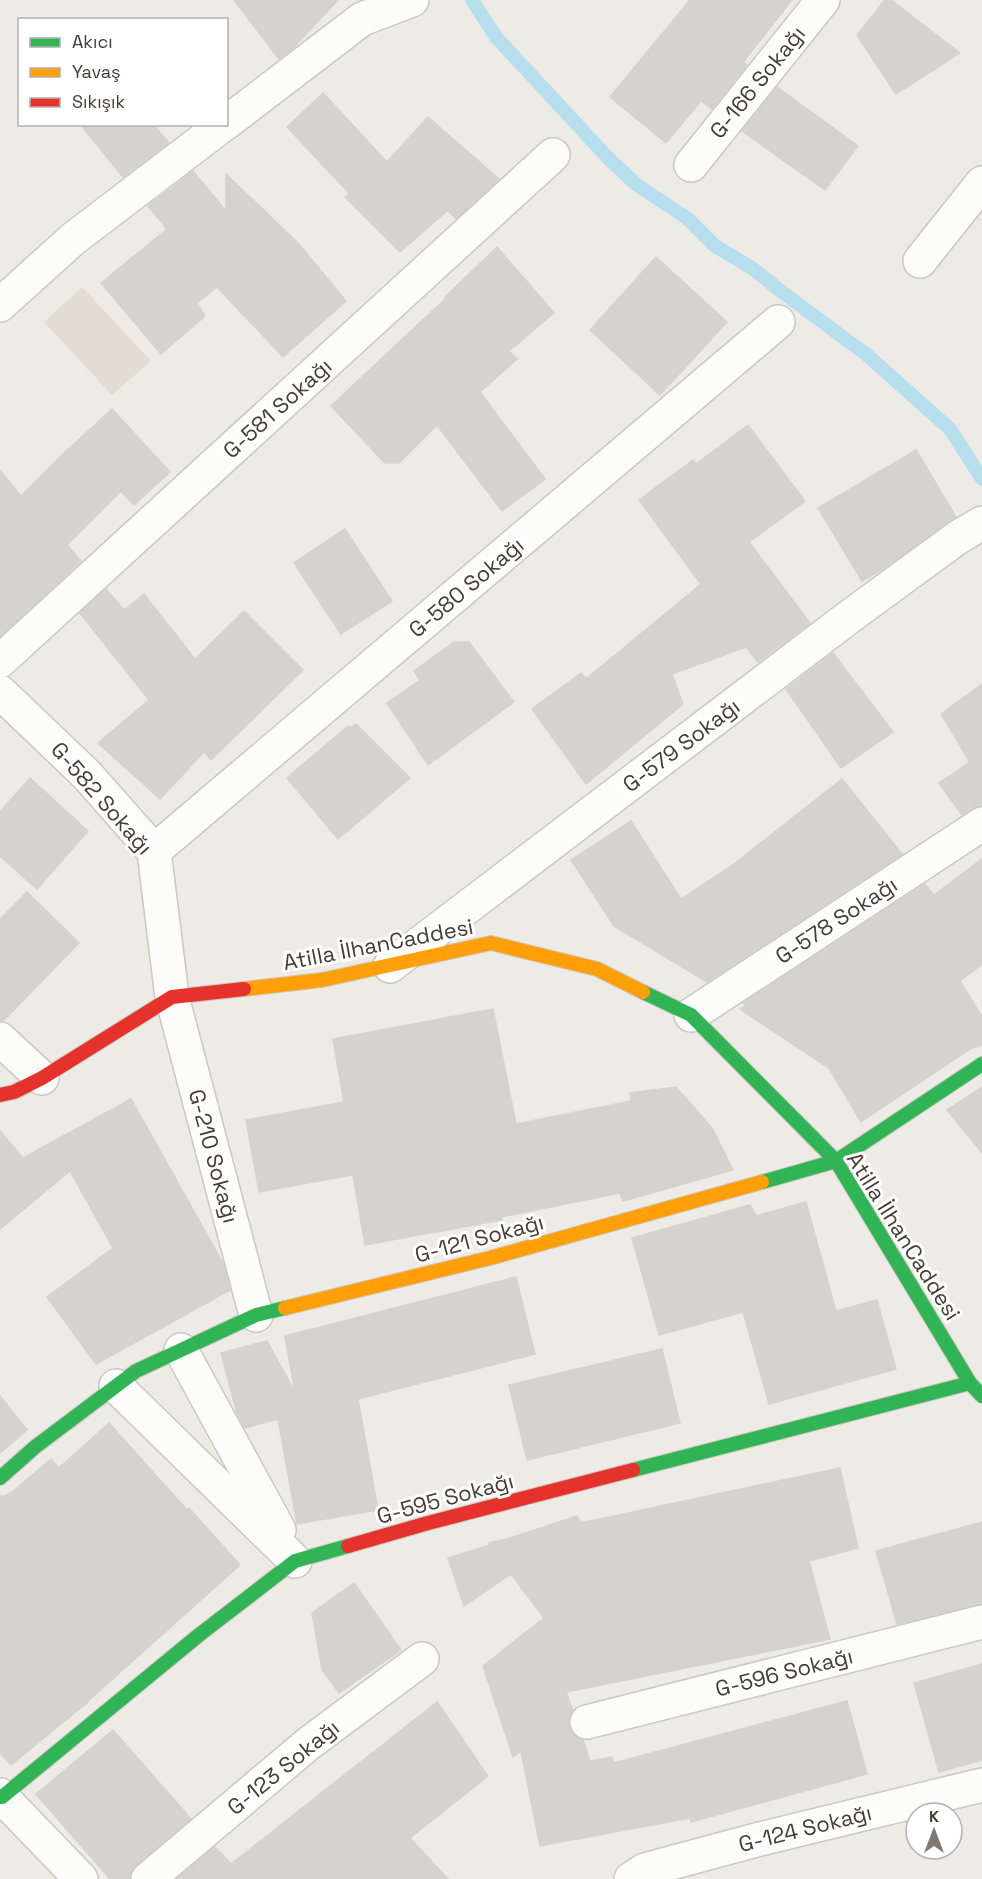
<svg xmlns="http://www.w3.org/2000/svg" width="982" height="1879" font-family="'Space Grotesk',sans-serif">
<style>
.residential{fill:#e3dcd3}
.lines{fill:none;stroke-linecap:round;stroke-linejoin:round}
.stream{stroke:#b6deed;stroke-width:14}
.building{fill:#d6d2ce;stroke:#d6d2cc;stroke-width:1.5}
.street-casing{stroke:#cbc7c2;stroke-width:36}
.fast-casing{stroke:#cec7bd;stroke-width:16}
.slow-casing{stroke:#cec7bd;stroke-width:16}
.jam-casing{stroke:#cec7bd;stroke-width:16}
.street{stroke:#fcfcfb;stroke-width:33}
.fast{stroke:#30b455;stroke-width:14}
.slow{stroke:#ff9f0a;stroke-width:14}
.jam{stroke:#e5322d;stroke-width:14}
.labels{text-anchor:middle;stroke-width:6;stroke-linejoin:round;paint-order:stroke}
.street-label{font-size:22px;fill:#443c34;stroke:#fff}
</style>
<rect width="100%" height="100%" fill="#eeebe6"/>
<path class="residential" d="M 82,287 L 151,361 L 112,395 L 44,322 Z"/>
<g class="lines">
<path class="stream" d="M 472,0 L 496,37 L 609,159 L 637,185 L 687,218 L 715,246 L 752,268 L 782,292 L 867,355 L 950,429 L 982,479"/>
</g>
<g class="building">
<path d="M 234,0 L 338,0 L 291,50 L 279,59 Z"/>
<path d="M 690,0 L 792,0 L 743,62 L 747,65 L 712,109 L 701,101 L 666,143 L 610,97 Z"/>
<path d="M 885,0 L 891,0 L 960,53 L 896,94 L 857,35 Z"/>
<path d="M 777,87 L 858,146 L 825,190 L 742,131 Z"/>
<path d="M 323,93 L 387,162 L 428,117 L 499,179 L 456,219 L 448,210 L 400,252 L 345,197 L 349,193 L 287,127 Z"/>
<path d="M 80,124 L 153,124 L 169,143 L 123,177 Z"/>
<path d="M 193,171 L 226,211 L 226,174 L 298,243 L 346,301 L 283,357 L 217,287 L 197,303 L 205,316 L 161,354 L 101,283 L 167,229 L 148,206 Z"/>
<path d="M 497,247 L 554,313 L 509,351 L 517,359 L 480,392 L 545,479 L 502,511 L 437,425 L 399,463 L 385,463 L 331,406 L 446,298 L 445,297 Z"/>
<path d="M 656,257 L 727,322 L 660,395 L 590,330 Z"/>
<path d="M 112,409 L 170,472 L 134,505 L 121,491 L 67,545 L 81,561 L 0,636 L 0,470 L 21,496 L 63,454 Z"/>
<path d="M 748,425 L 805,501 L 749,542 L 810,623 L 758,662 L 746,647 L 672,674 L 683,704 L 586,784 L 532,709 L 581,673 L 586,679 L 701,584 L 639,500 L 693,460 L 696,464 Z"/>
<path d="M 916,450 L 956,517 L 886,567 L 862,581 L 818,508 Z"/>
<path d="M 345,529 L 392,601 L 341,634 L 294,563 Z"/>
<path d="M 106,589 L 124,610 L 144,594 L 195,659 L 244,611 L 303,670 L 211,760 L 204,752 L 160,799 L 98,743 L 149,700 L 80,613 Z"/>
<path d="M 454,642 L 469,642 L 514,702 L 428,765 L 387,703 L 420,680 L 414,671 Z"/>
<path d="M 833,653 L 893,732 L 841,768 L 786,689 Z"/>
<path d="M 982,684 L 982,805 L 972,808 L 962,815 L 939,783 L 970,762 L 941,714 Z"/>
<path d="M 356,724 L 410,778 L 338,839 L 287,778 L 348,726 L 350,728 Z"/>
<path d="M 30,778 L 88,831 L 37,889 L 0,856 L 0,812 Z"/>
<path d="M 842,779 L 902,854 L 707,982 L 614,926 L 571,860 L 631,821 L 681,899 L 730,867 Z"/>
<path d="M 982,859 L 982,964 L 960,981 L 982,1017 L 982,1045 L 972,1048 L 861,1122 L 829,1068 L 740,1009 L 746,1005 L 743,1003 L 925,884 L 934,895 Z"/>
<path d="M 27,892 L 79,943 L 3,1021 L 0,1021 L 0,919 Z"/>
<path d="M 493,1009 L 516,1124 L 631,1101 L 630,1093 L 676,1087 L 712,1128 L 733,1170 L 623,1201 L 620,1193 L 501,1217 L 502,1220 L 365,1245 L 353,1175 L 259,1192 L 246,1120 L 344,1102 L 333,1039 Z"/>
<path d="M 982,1087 L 982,1153 L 947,1110 Z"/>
<path d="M 131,1099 L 223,1263 L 230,1290 L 96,1364 L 47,1297 L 113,1248 L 70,1171 L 0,1229 L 0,1131 L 23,1158 Z"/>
<path d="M 806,1202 L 836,1311 L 877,1300 L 896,1369 L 769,1404 L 743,1312 L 659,1335 L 632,1238 L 750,1205 L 756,1216 Z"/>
<path d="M 516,1277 L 535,1354 L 358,1399 L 378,1510 L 297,1524 L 278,1419 L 245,1428 L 237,1413 L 221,1353 L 267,1341 L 295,1392 L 285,1336 Z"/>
<path d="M 662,1349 L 680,1423 L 527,1460 L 509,1385 Z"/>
<path d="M 0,1396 L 27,1430 L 0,1453 Z"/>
<path d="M 109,1423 L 187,1510 L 189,1508 L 240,1565 L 88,1701 L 88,1702 L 11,1765 L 0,1753 L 0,1496 L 4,1496 L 12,1492 L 51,1459 L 59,1468 Z"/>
<path d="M 840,1468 L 858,1548 L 809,1561 L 830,1639 L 566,1692 L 573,1711 L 569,1717 L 569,1726 L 574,1735 L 583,1740 L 590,1761 L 612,1757 L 614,1763 L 847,1701 L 867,1774 L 691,1822 L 690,1818 L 540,1846 L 521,1751 L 513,1757 L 483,1666 L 544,1618 L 511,1574 L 464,1606 L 448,1558 L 490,1545 L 489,1543 L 510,1538 L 577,1516 L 581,1523 Z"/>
<path d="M 982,1522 L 982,1604 L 897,1624 L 876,1551 Z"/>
<path d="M 354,1583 L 401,1650 L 339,1693 L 322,1669 L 312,1613 Z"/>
<path d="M 982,1664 L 982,1760 L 939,1772 L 914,1683 Z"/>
<path d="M 437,1702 L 488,1776 L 410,1838 L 448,1879 L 177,1879 L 215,1847 L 231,1864 Z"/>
<path d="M 113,1730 L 191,1819 L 136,1865 L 131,1872 L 130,1879 L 110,1879 L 36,1794 Z"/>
</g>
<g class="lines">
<g class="street-casing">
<g id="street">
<path d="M 226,123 L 362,19 L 412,0"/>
<path d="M 691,165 L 823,0"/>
<path d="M 920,261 L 982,183"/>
<path d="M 0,305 L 73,239 L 224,124"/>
<path d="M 0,661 L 553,155"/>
<path d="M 0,692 L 87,775 L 154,851 L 172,997 L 256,1315"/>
<path d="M 154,851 L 778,322"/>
<path d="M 390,966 L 849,617 L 957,538 L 982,523"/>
<path d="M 691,1015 L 982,824"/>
<path d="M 0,1039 L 42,1078"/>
<path d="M 181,1350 L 279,1530"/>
<path d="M 116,1386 L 295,1561"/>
<path d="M 587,1722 L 982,1622"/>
<path d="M 0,1795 L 81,1879"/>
<path d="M 148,1879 L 308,1744 L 422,1659"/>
<path d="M 631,1879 L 645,1870 L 760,1839 L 982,1785"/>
</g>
</g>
<g class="fast-casing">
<g id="fast">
<path d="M 643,992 L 691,1015 L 836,1161 L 970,1383 L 982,1396"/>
<path d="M 762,1182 L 836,1161 L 982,1064"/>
<path d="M 633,1470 L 970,1383"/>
<path d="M 0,1478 L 35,1447 L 136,1371 L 256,1315 L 285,1308"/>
<path d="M 2,1797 L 199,1635 L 295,1561 L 348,1546"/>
</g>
</g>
<g class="slow-casing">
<g id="slow">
<path d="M 244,989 L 322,980 L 491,943 L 597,969 L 643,992"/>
<path d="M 285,1308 L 490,1258 L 762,1182"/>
</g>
</g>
<g class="jam-casing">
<g id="jam">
<path d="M 0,1095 L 14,1092 L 42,1078 L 172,997 L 244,989"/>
<path d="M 348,1546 L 428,1523 L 633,1470"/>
</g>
</g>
<use href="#street" class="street"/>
<use href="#fast" class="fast"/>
<use href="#slow" class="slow"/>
<use href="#jam" class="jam"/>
</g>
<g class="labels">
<g class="street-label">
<text transform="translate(757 82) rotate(-51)" y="8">G-166 Sokağı</text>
<text transform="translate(277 408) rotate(-42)" y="8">G-581 Sokağı</text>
<text transform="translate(466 587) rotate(-40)" y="8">G-580 Sokağı</text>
<text transform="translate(681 745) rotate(-37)" y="8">G-579 Sokağı</text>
<text transform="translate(102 798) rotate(49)" y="8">G-582 Sokağı</text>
<text transform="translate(836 920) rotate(-33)" y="8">G-578 Sokağı</text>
<text transform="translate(378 944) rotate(-11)" y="8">Atilla İlhanCaddesi</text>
<text transform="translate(214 1156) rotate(75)" y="8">G-210 Sokağı</text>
<text transform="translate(904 1236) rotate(58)" y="8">Atilla İlhanCaddesi</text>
<text transform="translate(479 1238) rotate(-15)" y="8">G-121 Sokağı</text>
<text transform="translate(445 1498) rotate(-15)" y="8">G-595 Sokağı</text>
<text transform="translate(784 1672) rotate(-14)" y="8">G-596 Sokağı</text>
<text transform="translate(283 1767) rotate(-39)" y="8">G-123 Sokağı</text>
<text transform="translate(805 1828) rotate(-14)" y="8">G-124 Sokağı</text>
</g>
</g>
<rect x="18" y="18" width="210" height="108" fill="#ffffff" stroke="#b4b1ae" stroke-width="1.5"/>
<rect x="30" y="38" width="30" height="9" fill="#30b455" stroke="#b4b1ae" stroke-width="1.5"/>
<text x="72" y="48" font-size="18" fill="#443c34">Akıcı</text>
<rect x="30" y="68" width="30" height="9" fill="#ff9f0a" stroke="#b4b1ae" stroke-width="1.5"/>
<text x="72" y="78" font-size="18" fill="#443c34">Yavaş</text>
<rect x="30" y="98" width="30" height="9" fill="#e5322d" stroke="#b4b1ae" stroke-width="1.5"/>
<text x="72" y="108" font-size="18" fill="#443c34">Sıkışık</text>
<g transform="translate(934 1831)"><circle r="28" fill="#ffffff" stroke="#b4b1ae" stroke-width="1.5"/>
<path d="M0-4.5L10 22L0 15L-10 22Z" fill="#807972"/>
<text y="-9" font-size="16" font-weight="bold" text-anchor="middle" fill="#443c34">K</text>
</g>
</svg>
